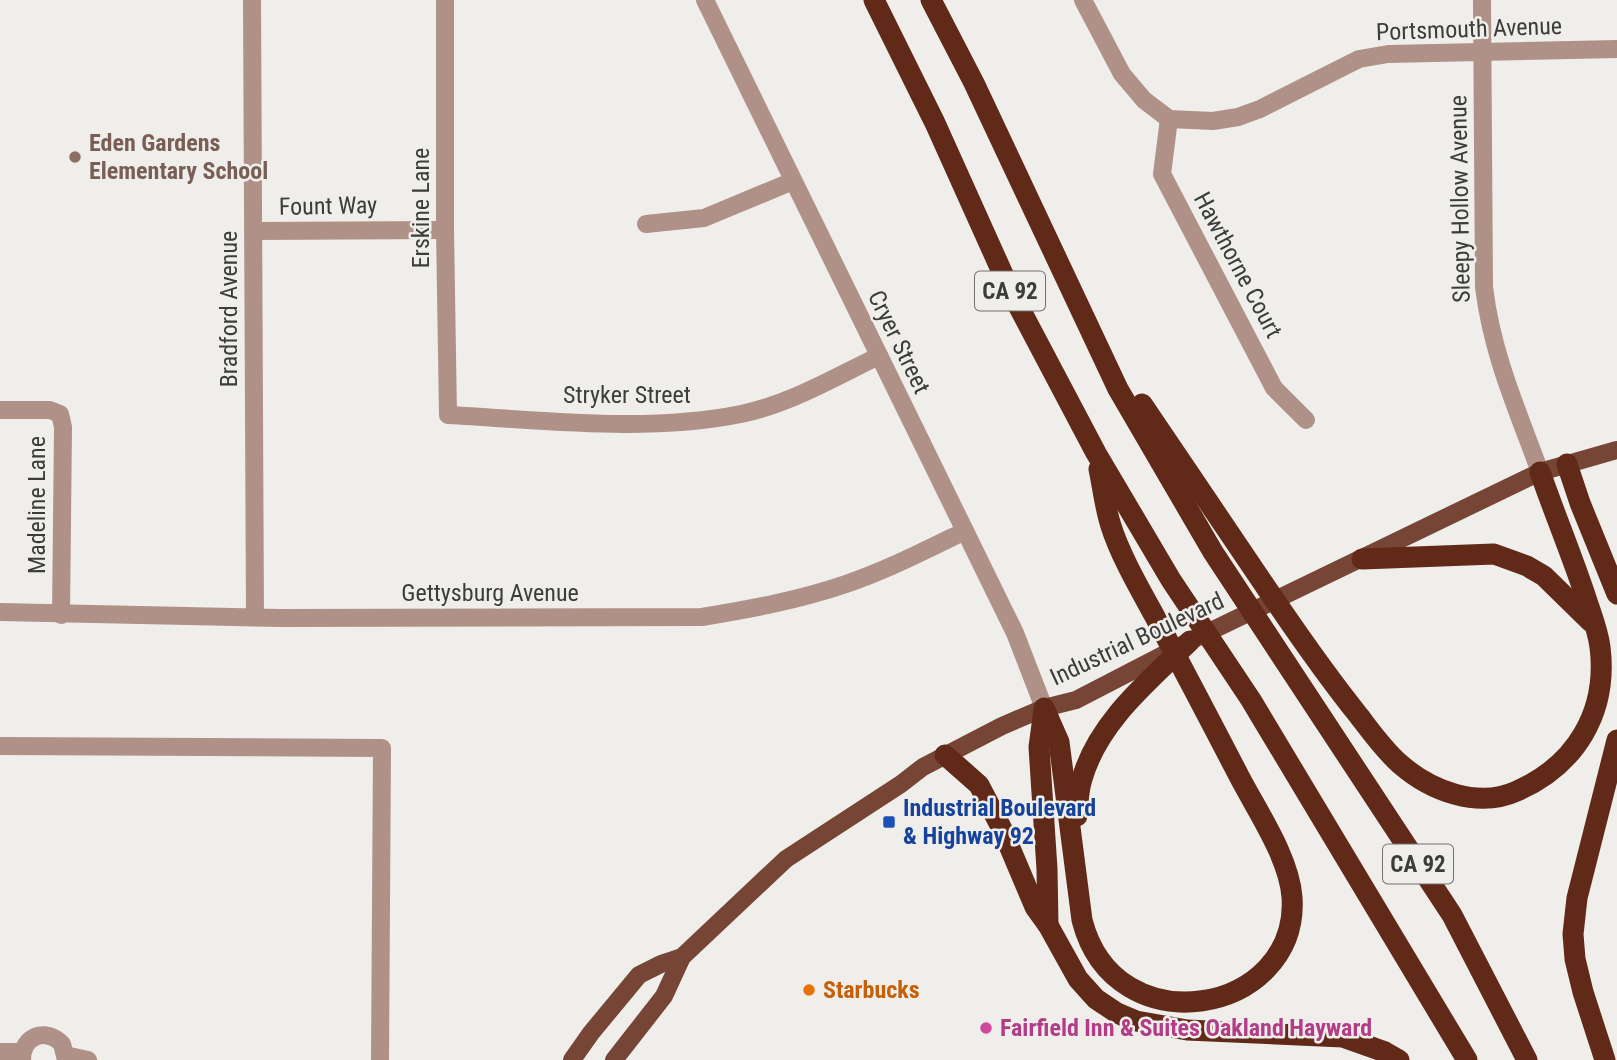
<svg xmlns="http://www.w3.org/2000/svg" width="1617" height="1060" font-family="'Roboto Condensed',sans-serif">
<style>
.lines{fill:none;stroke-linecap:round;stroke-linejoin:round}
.minor{stroke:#b09188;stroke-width:18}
.major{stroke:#774536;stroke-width:18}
.highway{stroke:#612918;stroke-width:21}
.education-dot{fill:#8d6e63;stroke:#efeeeb;stroke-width:2.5}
.transit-dot{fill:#1a4fb4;stroke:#efeeeb;stroke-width:2.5}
.food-dot{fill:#e8710a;stroke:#efeeeb;stroke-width:2.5}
.hotel-dot{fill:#d1479c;stroke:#efeeeb;stroke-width:2.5}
.labels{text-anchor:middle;stroke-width:5;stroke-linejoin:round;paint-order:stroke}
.shield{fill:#efeeeb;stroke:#72716f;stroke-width:2}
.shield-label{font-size:23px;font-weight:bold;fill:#3c3c3a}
.street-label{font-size:24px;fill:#3c3c3a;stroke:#efeeeb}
.education-label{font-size:24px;font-weight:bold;fill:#785e54;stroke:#efeeeb;text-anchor:start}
.transit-label{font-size:24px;font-weight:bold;fill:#164399;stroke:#efeeeb;text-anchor:start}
.food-label{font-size:24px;font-weight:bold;fill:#c56008;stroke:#efeeeb;text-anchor:start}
.hotel-label{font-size:24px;font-weight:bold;fill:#b23c85;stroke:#efeeeb;text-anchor:start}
</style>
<rect width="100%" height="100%" fill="#efeeeb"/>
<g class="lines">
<g class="minor">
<path d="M 252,0 L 255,617"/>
<path d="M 445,0 L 445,230 L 448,415 C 544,420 647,433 741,414 C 790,404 835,377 879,356"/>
<path d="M 705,0 L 1015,633 L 1044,708"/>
<path d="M 1083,0 L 1122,74 L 1144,100 L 1169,119"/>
<path d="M 1482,0 L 1484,287 C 1492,354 1517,409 1540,472"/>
<path d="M 1169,119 L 1213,121 L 1238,117 L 1260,109 L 1359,59 L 1388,54 L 1617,49"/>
<path d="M 1169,119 L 1162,174 L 1274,388 L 1306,420"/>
<path d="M 646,224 L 704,218 L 793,181"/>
<path d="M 253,231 L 445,230"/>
<path d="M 0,410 L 50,410 L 60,414 L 63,427 L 61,615"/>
<path d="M 0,612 L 280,618 L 702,617 C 751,609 799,600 846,584 C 887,570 926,550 965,531"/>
<path d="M 0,746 L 382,748 L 380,1060"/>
<path d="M 0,1052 L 22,1052"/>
<path d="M 65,1055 L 88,1060"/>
<path d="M 22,1060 C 22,1036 45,1027 62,1044 L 66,1060"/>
</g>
<g class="major">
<path d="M 572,1060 L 591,1033 L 639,975 L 661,964 L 682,957"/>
<path d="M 614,1060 L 664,996 L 682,957 L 786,859 L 901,784 L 923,767 L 1002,726 L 1044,708 L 1076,700 L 1190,641 L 1540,472 L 1617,450"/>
</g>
<g class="highway">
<path d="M 874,0 L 935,123 L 1011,292 L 1096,453 L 1171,580 L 1251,700 L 1467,1060"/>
<path d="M 931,0 L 974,83 L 1118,389 L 1213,552 L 1452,915 L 1527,1060"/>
<path d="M 1142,404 C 1187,471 1233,538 1278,605 C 1304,643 1330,680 1359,716 C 1372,733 1384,750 1400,764 C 1431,791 1478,809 1517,791 C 1576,765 1608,712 1600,647 C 1598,631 1592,616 1587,601 C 1573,558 1555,515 1540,472"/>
<path d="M 1567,464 L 1580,503 L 1617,594"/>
<path d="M 1362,559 L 1494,554 L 1527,566 L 1544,576 L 1591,622"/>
<path d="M 1044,708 L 1059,742 L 1082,920 C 1115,1049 1300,1014 1292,897 C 1289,857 1257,811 1239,776 C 1213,726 1187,676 1160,626 C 1144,596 1121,558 1111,526 C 1105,508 1103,488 1099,469"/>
<path d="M 1044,710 L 1039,747 L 1047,869 L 1048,925"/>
<path d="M 945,755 L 979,785 L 1002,829 L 1035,907 L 1048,925 L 1078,979 L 1096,999 L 1117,1013 L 1136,1021 L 1187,1030 L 1343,1037 L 1385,1052 L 1399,1060"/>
<path d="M 1077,816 C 1078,804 1078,791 1082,779 C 1098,722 1149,681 1190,641"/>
<path d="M 1605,1060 L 1583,992 L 1575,959 L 1573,934 L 1577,898 L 1617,740"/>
</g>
</g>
<circle class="education-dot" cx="75" cy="157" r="7"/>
<rect class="transit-dot" x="882" y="815" width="14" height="14" rx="3.5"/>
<circle class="food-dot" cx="809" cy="990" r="7"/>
<circle class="hotel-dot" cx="986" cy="1028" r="7"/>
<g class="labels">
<g class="shield">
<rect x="975" y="271.5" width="70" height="39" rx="5"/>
<rect x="1383" y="844.5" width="70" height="39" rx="5"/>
</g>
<g class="shield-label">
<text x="1010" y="299">CA 92</text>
<text x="1418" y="872">CA 92</text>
</g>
<g class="street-label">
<text transform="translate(1469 29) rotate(-2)" y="8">Portsmouth Avenue</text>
<text transform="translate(1460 199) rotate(-91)" y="8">Sleepy Hollow Avenue</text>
<text transform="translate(328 206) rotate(-1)" y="8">Fount Way</text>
<text transform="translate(421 208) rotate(-90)" y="8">Erskine Lane</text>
<text transform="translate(1238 265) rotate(62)" y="8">Hawthorne Court</text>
<text transform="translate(229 309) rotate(-90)" y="8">Bradford Avenue</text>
<text transform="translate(899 342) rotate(64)" y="8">Cryer Street</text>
<text x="627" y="403">Stryker Street</text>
<text transform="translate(37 505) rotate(-90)" y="8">Madeline Lane</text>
<text x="490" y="601">Gettysburg Avenue</text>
<text transform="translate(1137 639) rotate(-25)" y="8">Industrial Boulevard</text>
</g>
<g class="education-label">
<text x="89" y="151">Eden Gardens<tspan x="89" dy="28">Elementary School</tspan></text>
</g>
<g class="transit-label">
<text x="903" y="816">Industrial Boulevard<tspan x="903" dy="28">&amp; Highway 92</tspan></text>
</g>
<g class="food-label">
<text x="823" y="998">Starbucks</text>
</g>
<g class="hotel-label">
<text x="1000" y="1036">Fairfield Inn &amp; Suites Oakland Hayward</text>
</g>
</g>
</svg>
